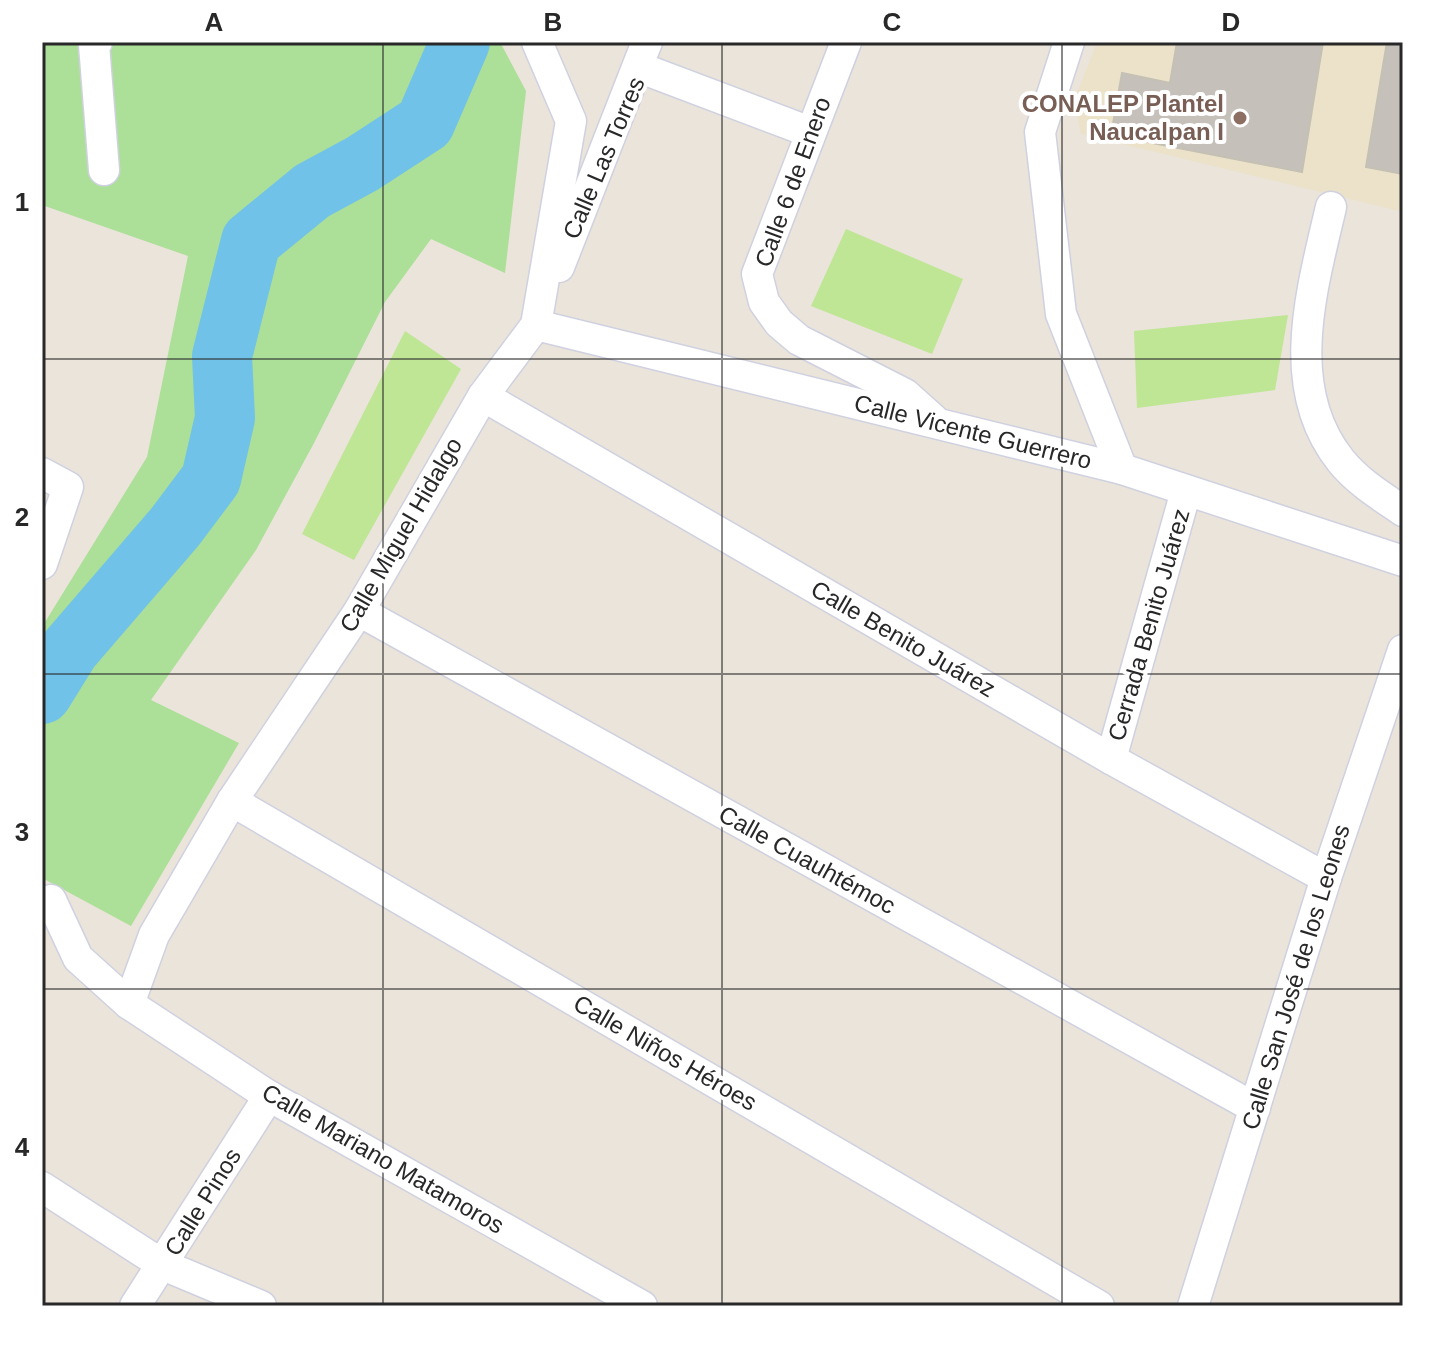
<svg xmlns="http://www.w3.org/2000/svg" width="1445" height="1348" font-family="Arial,sans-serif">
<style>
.education{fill:#ebe2c9}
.green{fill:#acdf98}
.pitch{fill:#bee694}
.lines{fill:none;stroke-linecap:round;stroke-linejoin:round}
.river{stroke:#70c2e8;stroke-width:60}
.building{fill:#c5c1ba;stroke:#c5c0b4;stroke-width:2}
.street-casing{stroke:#cfd1e0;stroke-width:33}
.street{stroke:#fff;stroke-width:30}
.grid{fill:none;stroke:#282828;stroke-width:2;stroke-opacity:0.55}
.education-dot{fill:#8d6e63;stroke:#fff;stroke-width:3}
.labels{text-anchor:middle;stroke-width:8;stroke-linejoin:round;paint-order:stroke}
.education-label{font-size:24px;font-weight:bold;fill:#785e54;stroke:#fff;text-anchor:end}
.street-label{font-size:24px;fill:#282828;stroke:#fff}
.neatline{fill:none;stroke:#282828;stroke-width:3}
.grid-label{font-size:26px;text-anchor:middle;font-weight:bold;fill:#282828}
</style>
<rect width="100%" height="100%" fill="#eae4da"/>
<path class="education" d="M 1097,42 L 1403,42 L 1403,212 L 1081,134 L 1074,101 Z"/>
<path class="green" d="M 42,42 L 500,42 L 526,91 L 505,273 L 431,239 L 385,302 L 314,443 L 256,550 L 151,700 L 239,743 L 131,926 L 42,878 L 42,627 L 147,457 L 188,256 L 42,205 Z"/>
<g class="pitch">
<path d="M 846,229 L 963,279 L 932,354 L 811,306 Z"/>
<path d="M 1288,315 L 1275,390 L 1137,408 L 1134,331 Z"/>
<path d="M 405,331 L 461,369 L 354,560 L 302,534 Z"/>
</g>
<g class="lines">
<path class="river" d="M 42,694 L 70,649 L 175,527 L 211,479 L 225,418 L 222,356 L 251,241 L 312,191 L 362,164 L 425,123 L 460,42"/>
</g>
<g class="building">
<path d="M 1177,42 L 1323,42 L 1302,172 L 1111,135 L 1122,73 L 1170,83 Z"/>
<path d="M 1387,42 L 1403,42 L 1403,174 L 1366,167 Z"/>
</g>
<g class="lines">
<g class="street-casing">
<g id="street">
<path d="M 97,42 L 94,45 L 104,170"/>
<path d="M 846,42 L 757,274 L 764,302 L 779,323 L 799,340 L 905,394 L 933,419"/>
<path d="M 1069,42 L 1040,132 L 1061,314 L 1122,469"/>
<path d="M 638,67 L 810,132"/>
<path d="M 1331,207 C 1312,289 1282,388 1341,461 C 1358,482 1381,496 1403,511"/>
<path d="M 559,267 L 647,42"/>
<path d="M 536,325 L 1122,469 L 1403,561"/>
<path d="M 483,396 L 1111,759 L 1326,878"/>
<path d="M 42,473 L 68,487 L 42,564"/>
<path d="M 359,611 L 1255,1108"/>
<path d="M 1111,759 L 1186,491"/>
<path d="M 232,801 L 1099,1306"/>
<path d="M 51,900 L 78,958 L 129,1004 L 269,1096 L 642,1306"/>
<path d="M 129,1004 L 154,935 L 232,801 L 359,611 L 483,396 L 536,325 L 571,121 L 537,42"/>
<path d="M 42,1187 L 163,1265 L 261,1306"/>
<path d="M 135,1306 L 269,1096"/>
<path d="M 1193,1306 L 1326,878 L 1403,650"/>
</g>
</g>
<use href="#street" class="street"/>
</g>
<path class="grid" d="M 383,42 L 383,1306M 722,42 L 722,1306M 1062,42 L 1062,1306M 42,359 L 1403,359M 42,674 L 1403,674M 42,989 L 1403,989"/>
<circle class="education-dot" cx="1240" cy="118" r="8"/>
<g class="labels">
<g class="education-label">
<text x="1224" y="112">CONALEP Plantel<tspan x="1224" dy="28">Naucalpan I</tspan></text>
</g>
<g class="street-label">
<text transform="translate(604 158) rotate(-67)" y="8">Calle Las Torres</text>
<text transform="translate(793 182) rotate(-70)" y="8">Calle 6 de Enero</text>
<text transform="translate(973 432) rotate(14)" y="8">Calle Vicente Guerrero</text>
<text transform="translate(401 535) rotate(-60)" y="8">Calle Miguel Hidalgo</text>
<text transform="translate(1149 625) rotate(-74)" y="8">Cerrada Benito Juárez</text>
<text transform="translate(903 639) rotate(30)" y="8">Calle Benito Juárez</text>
<text transform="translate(807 860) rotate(29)" y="8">Calle Cuauhtémoc</text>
<text transform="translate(1296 977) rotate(-73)" y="8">Calle San José de los Leones</text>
<text transform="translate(665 1053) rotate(30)" y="8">Calle Niños Héroes</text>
<text transform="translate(383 1159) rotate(30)" y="8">Calle Mariano Matamoros</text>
<text transform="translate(203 1202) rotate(-58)" y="8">Calle Pinos</text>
</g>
</g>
<rect width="1445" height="1348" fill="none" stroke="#ffffff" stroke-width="88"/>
<rect x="44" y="44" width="1357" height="1260" class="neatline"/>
<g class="grid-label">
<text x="214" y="31">A</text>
<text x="553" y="31">B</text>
<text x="892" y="31">C</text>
<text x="1231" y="31">D</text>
<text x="22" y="211">1</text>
<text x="22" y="526">2</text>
<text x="22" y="841">3</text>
<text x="22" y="1156">4</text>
</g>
</svg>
